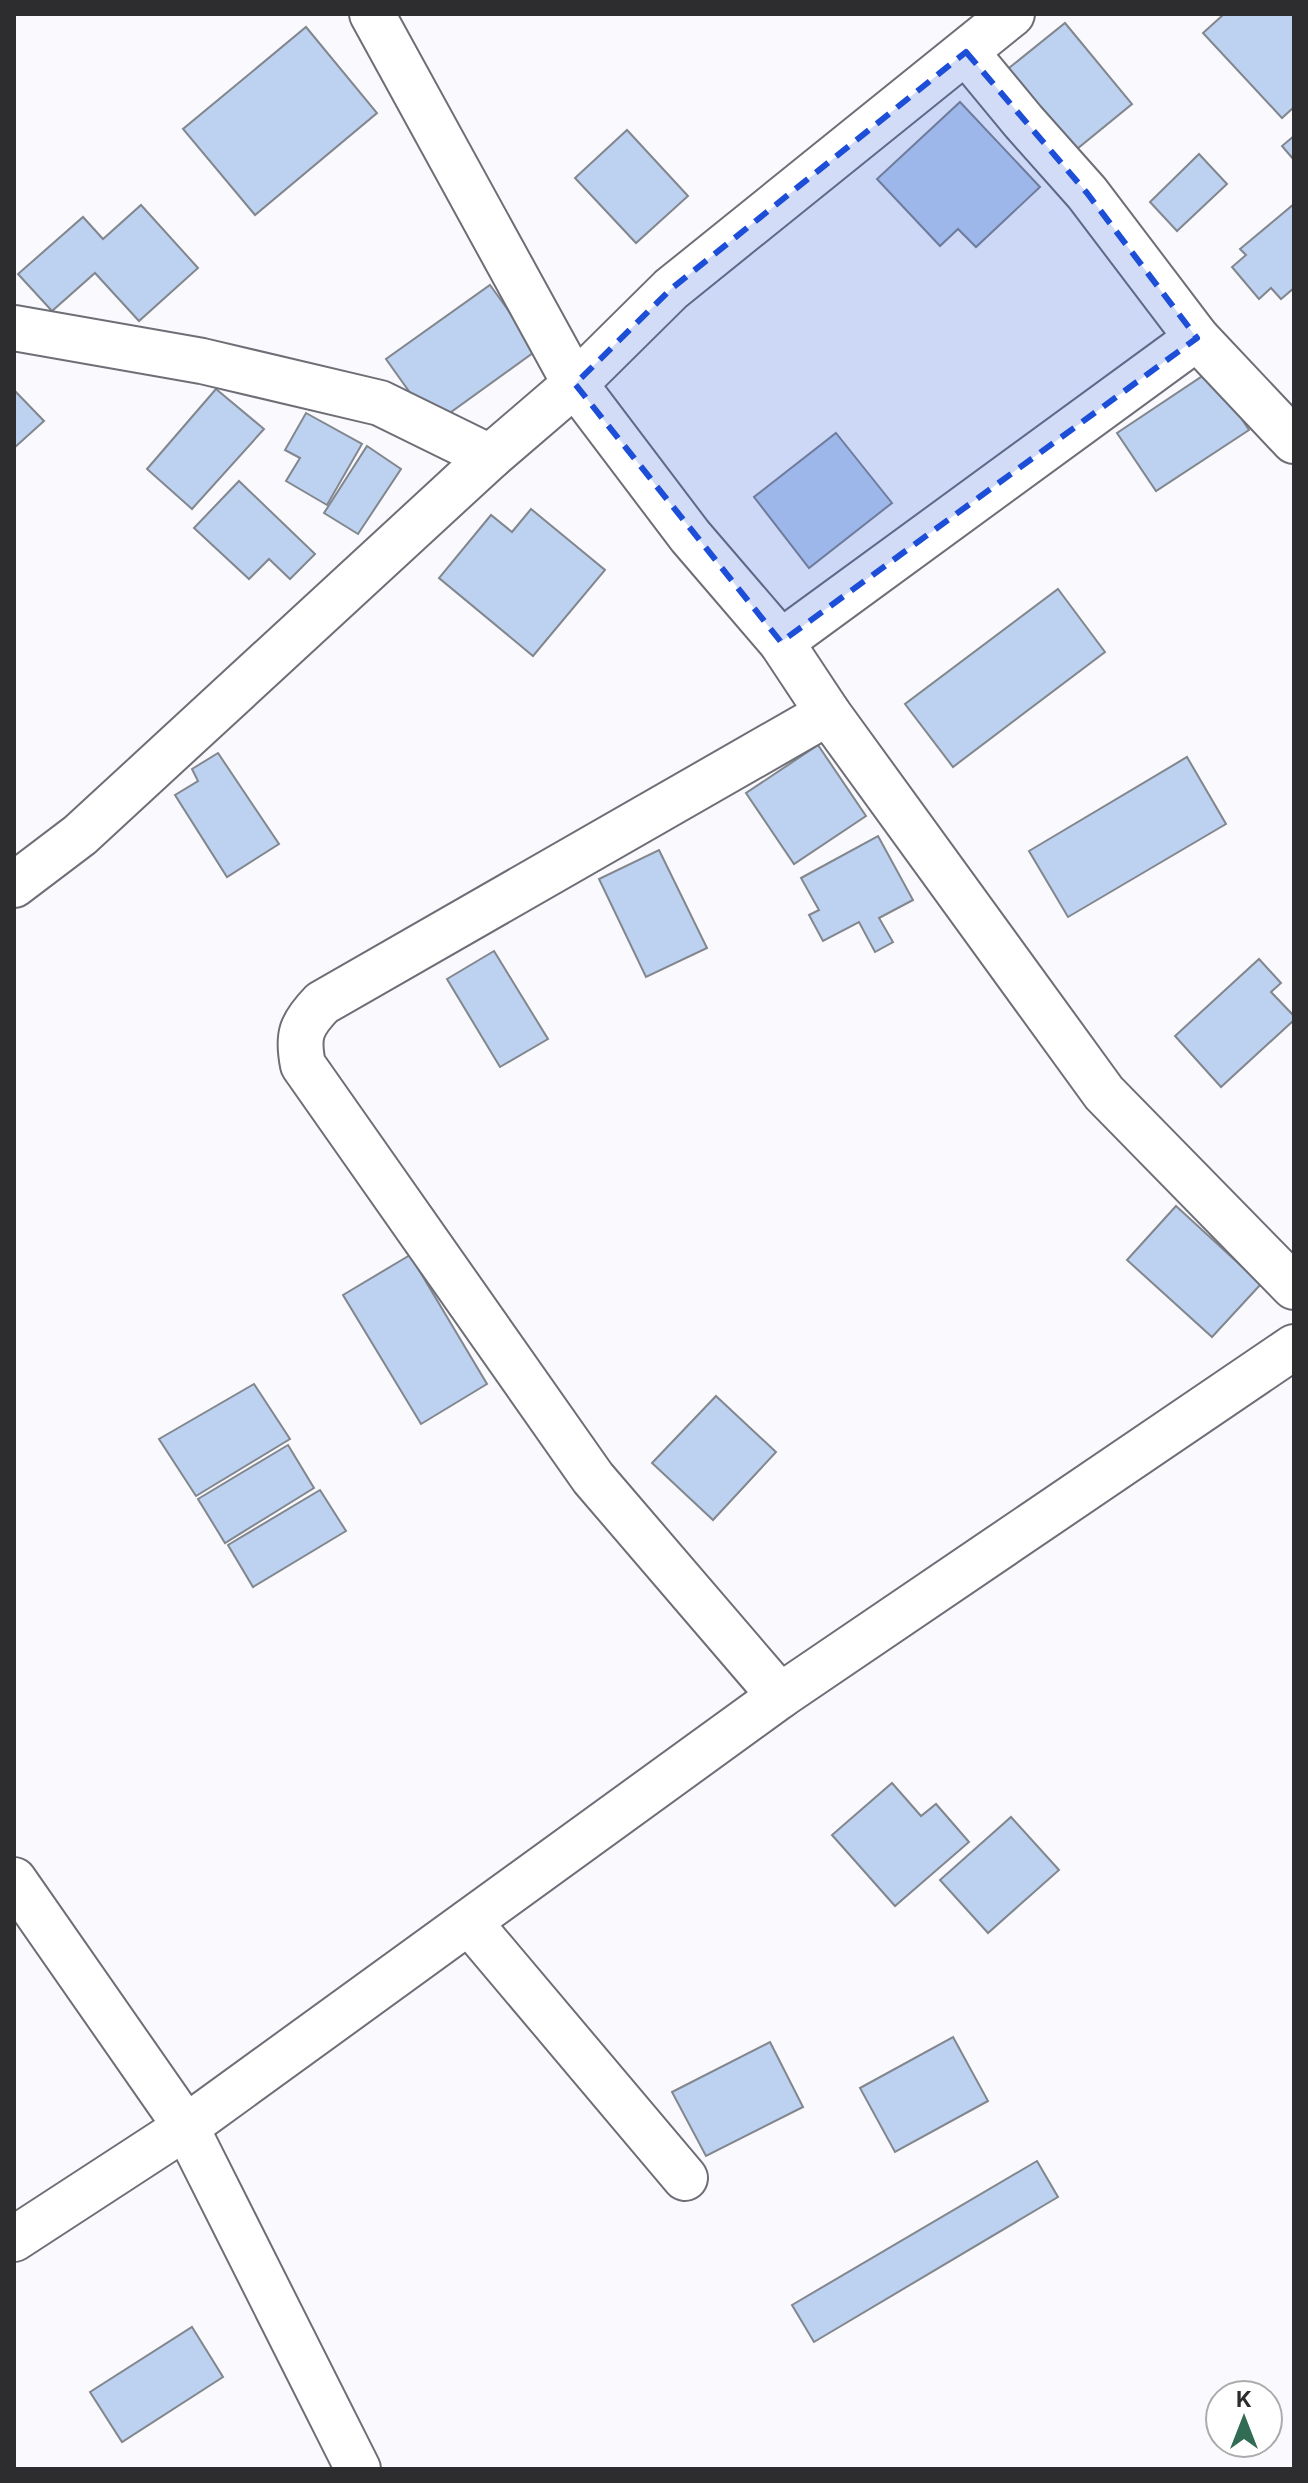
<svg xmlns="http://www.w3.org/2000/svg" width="1308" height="2483" font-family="Inter,sans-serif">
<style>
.building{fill:#bdd1f0;stroke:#82868d;stroke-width:2}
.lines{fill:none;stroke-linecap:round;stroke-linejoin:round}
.minor-casing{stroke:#6e6e76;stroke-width:48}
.minor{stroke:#fff;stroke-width:44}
.marked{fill:#1d4ed8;fill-opacity:0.2;stroke:#1d4ed8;stroke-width:6;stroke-dasharray:16 10;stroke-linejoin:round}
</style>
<rect width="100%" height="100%" fill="#f9f9fe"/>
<g class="building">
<path d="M 1224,14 L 1294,14 L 1294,107 L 1282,118 L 1203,33 Z"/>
<path d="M 1065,23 L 1132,104 L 1072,153 L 1004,72 Z"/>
<path d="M 306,27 L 377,113 L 255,215 L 183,129 Z"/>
<path d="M 960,102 L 1040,187 L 976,247 L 958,229 L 940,246 L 877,179 Z"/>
<path d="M 627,130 L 688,196 L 636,243 L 575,178 Z"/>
<path d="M 1294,136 L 1294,160 L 1282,146 Z"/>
<path d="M 1199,154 L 1227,184 L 1177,231 L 1150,202 Z"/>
<path d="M 1294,204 L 1294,288 L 1281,299 L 1271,288 L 1259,299 L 1232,267 L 1246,255 L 1240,249 Z"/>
<path d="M 141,205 L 198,268 L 139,321 L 95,273 L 52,311 L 18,274 L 83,217 L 103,239 Z"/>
<path d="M 490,285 L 537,350 L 433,425 L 386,359 Z"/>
<path d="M 1210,371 L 1249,430 L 1156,491 L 1117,433 Z"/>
<path d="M 216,389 L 264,429 L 192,509 L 147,469 Z"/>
<path d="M 14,390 L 44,421 L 14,448 Z"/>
<path d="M 306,413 L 362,444 L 327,505 L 286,481 L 300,458 L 285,450 Z"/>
<path d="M 836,433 L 892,503 L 809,568 L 754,497 Z"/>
<path d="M 367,446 L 401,469 L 358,534 L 324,513 Z"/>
<path d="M 239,481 L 315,554 L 290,579 L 269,559 L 249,579 L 194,528 Z"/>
<path d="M 531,509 L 605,570 L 533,656 L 439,578 L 491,515 L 512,532 Z"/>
<path d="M 1058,589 L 1105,652 L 953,767 L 905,704 Z"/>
<path d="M 818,745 L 866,816 L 794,864 L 746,793 Z"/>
<path d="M 218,753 L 279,844 L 227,877 L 175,795 L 198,781 L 192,769 Z"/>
<path d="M 1187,757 L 1226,824 L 1068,917 L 1029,851 Z"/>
<path d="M 878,836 L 913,900 L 879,918 L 893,942 L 875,952 L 859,922 L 823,941 L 809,915 L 819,910 L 801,878 Z"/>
<path d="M 659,850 L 707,948 L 646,977 L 599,879 Z"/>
<path d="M 494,951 L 548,1039 L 500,1067 L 447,979 Z"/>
<path d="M 1259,959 L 1281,983 L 1271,992 L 1294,1016 L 1294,1020 L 1221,1087 L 1175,1036 Z"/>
<path d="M 1176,1206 L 1261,1284 L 1212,1337 L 1127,1260 Z"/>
<path d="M 410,1255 L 487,1384 L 421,1424 L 343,1295 Z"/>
<path d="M 254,1384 L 290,1439 L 196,1496 L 159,1439 Z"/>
<path d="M 716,1396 L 776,1452 L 713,1520 L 652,1463 Z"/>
<path d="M 288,1445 L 314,1488 L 225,1543 L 198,1499 Z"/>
<path d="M 320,1490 L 346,1531 L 253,1587 L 228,1545 Z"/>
<path d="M 892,1783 L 921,1816 L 936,1804 L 969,1842 L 895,1906 L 832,1835 Z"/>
<path d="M 1011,1817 L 1059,1870 L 988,1933 L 940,1880 Z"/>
<path d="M 953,2037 L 988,2101 L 895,2152 L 860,2088 Z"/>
<path d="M 770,2042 L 803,2107 L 706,2156 L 672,2092 Z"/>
<path d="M 1037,2161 L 1058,2197 L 814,2342 L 792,2305 Z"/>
<path d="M 192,2327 L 223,2377 L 122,2442 L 90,2392 Z"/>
</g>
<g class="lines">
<g class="minor-casing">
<g id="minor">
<path d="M 372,14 L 575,384 L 690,536 L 781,642 L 828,713 L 1104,1093 L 1294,1287"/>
<path d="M 966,52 L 1023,121 L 1087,193 L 1197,338 L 1294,441"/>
<path d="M 14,328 L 202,361 L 380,403 L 490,457"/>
<path d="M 781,642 L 1197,338"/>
<path d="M 828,713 L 322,1003 C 301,1025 297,1035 303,1065 L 593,1478 L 780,1696 L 1294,1347"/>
<path d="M 14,885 L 80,835 L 490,457 L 575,384 L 671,289 L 1012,14"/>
<path d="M 14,1880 L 186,2127 L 358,2469"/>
<path d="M 469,1922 L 685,2178"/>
<path d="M 14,2239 L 186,2127 L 780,1696"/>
</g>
</g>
<use href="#minor" class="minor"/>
</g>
<path class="marked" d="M 966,52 L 1087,193 L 1197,338 L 781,642 L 575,384 L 671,289 Z"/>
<rect width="1308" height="2483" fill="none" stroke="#2d2d30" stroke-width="32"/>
<g transform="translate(1244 2419)"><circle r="38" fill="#ffffff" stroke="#ababac" stroke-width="2"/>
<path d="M0-6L14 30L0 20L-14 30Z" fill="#336c55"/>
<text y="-12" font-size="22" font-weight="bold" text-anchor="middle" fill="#2d2d30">K</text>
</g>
</svg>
